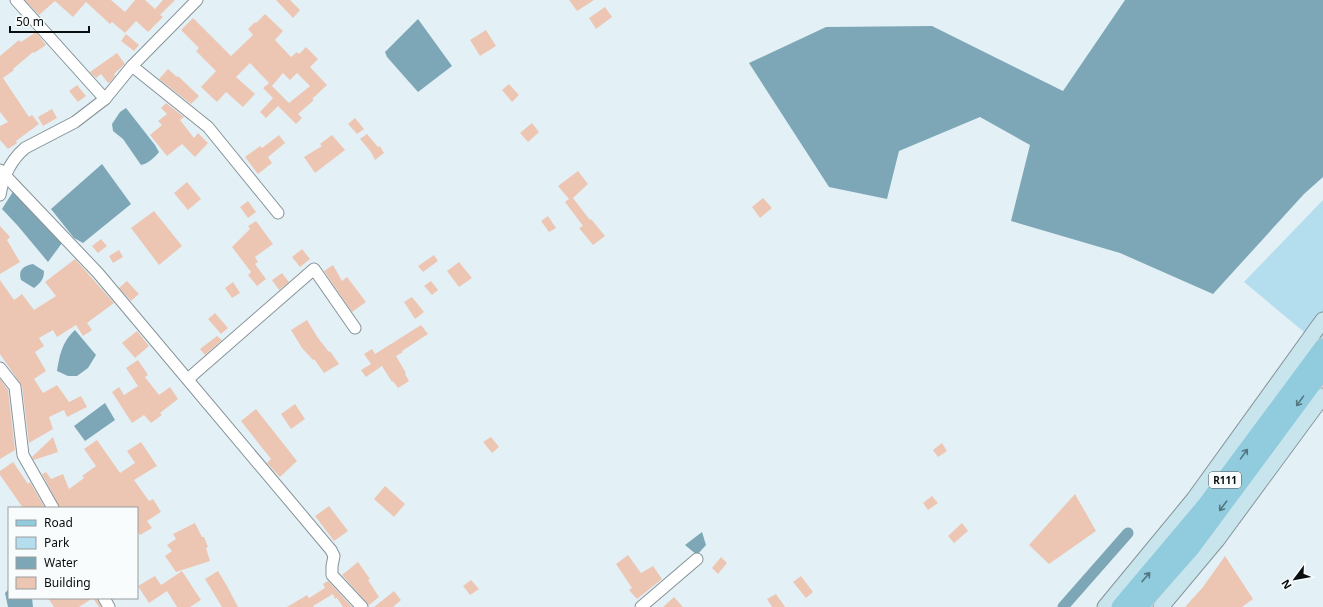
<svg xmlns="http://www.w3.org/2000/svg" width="1323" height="607" font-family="'Noto Sans',sans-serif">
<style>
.green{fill:#b4deee}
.water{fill:#7da7b7}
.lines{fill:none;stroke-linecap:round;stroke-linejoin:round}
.canal{stroke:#7da7b7;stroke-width:11}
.building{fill:#edc6b3;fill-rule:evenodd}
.street-casing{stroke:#859398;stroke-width:13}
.secondary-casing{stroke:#859398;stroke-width:17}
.primary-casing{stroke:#cecfcf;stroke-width:19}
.street{stroke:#fff;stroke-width:11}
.secondary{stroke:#c8e5ee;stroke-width:15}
.primary{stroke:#90cbde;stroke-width:17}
.oneway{stroke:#537681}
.labels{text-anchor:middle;stroke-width:3.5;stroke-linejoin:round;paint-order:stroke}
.shield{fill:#f9fcfd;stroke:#515557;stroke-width:1}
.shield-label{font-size:10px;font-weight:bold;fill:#090e10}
</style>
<rect width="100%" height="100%" fill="#e3f1f7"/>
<path class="green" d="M 1323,200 L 1323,346 L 1322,347 L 1244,282 Z"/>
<g class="water">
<path d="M 1125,0 L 1323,0 L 1323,177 L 1304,194 L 1213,294 L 1120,253 L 1011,221 L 1030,145 L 980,117 L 899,151 L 887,199 L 829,187 L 749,63 L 826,27 L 932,26 L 1063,91 Z"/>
<path d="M 418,19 L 452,66 L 418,92 L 387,57 L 385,52 Z"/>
<path d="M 126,108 L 155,145 L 159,152 C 155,157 148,164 141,165 L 123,139 L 113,131 L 112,124 L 120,112 Z"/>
<path d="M 102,164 L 131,204 L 83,243 L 74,238 L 51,209 Z"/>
<path d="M 14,190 L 62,243 L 48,262 L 18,226 L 2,209 Z"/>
<path d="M 33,264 L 44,271 C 44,280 40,283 34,288 L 21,280 C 18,270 23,266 33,264 Z"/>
<path d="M 75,330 L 96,355 L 88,368 L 77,376 L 68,376 L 57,371 C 60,354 62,342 75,330 Z"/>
<path d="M 105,403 L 115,420 L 85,441 L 74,426 Z"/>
<path d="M 702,532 L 706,545 L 697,555 L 685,545 Z"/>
<path d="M 9,589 L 9,598 L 32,598 L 33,607 L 8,607 L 5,593 Z"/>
</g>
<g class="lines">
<path class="canal" d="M 1063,607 L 1128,533"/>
</g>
<g class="building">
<path d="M 25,0 L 111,0 L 125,12 L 135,0 L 145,0 L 155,9 L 163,0 L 175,0 L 160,15 L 163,17 L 148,32 L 136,21 L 125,33 L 112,22 L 110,24 L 86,2 L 73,17 L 55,1 L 39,15 Z"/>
<path d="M 276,0 L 290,0 L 300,10 L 293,18 Z"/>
<path d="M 569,0 L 594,0 L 577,11 Z"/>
<path d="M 605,7 L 612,17 L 596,29 L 589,18 Z"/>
<path d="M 265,14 L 283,31 L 275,40 L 291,57 L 297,52 L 299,54 L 306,47 L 318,59 L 310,67 L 327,85 L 312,99 L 314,100 L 298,114 L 302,118 L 296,124 L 278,106 L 266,118 L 260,112 L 273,98 L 263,88 L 269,83 L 250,63 L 236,77 L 255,94 L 243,107 L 226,92 L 217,102 L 201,87 L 216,71 L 196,51 L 199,48 L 181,30 L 193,18 L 231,56 L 253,35 L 248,29 L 255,22 L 256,23 ZM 283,73 L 290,80 L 297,73 L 310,86 L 289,103 L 272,86 Z"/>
<path d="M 486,30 L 496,46 L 480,56 L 470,40 Z"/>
<path d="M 36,32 L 46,45 L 34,53 L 33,52 L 13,69 L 14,70 L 3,78 L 29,117 L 32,115 L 39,124 L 16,141 L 17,143 L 8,149 L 0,140 L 0,126 L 8,122 L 0,112 L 0,56 L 19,40 L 21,42 Z"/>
<path d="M 126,34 L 139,45 L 134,51 L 121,41 Z"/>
<path d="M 117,53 L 125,64 L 114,74 L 115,76 L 110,82 L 108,83 L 101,74 L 96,78 L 90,72 Z"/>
<path d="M 168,69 L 177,77 L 178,76 L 199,96 L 191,104 L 159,79 Z"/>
<path d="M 509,84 L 519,95 L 512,102 L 502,90 Z"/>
<path d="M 77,85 L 86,96 L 78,102 L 69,91 Z"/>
<path d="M 166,103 L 184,117 L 180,120 L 194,138 L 198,133 L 208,143 L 195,157 L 182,144 L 167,156 L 150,135 L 162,125 L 158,121 L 167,114 L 161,108 Z"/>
<path d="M 52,109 L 57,118 L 43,126 L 38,117 Z"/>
<path d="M 355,118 L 364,129 L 357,134 L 348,124 Z"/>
<path d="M 532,123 L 539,132 L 528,142 L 520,133 Z"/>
<path d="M 367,134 L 378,147 L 380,146 L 384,153 L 375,160 L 371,152 L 360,139 Z"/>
<path d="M 279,135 L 285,143 L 268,157 L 272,163 L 258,174 L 245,157 L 260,146 L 262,148 Z"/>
<path d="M 332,135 L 345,150 L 315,173 L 304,157 L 322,146 L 320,144 Z"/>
<path d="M 578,171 L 588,184 L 573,198 L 590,220 L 591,219 L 605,236 L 593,245 L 579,228 L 583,226 L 565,202 L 569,199 L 558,186 Z"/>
<path d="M 187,182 L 201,199 L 188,210 L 174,193 Z"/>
<path d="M 763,198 L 772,208 L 760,218 L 752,207 Z"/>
<path d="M 248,201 L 256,212 L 248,218 L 240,207 Z"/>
<path d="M 154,211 L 182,246 L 159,265 L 131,228 Z"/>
<path d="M 548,216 L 556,228 L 549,232 L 541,221 Z"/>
<path d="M 256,221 L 273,244 L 255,257 L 258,262 L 255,264 L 266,279 L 257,286 L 248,275 L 251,272 L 232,247 L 250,229 L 248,226 Z"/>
<path d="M 0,226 L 10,237 L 7,240 L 20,262 L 0,274 Z"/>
<path d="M 101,239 L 107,246 L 98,253 L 92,246 Z"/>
<path d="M 302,249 L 310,259 L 300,267 L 292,257 Z"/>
<path d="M 119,250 L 123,257 L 113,263 L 109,256 Z"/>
<path d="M 434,255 L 438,261 L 423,272 L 418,266 Z"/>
<path d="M 75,259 L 114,303 L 87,323 L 92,330 L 83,336 L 76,325 L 57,337 L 53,330 L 39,338 L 44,346 L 35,352 L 46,371 L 34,379 L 43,393 L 57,385 L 69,402 L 81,396 L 87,407 L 67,417 L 64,410 L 49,417 L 53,429 L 29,443 L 22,386 L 0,354 L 0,280 L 14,300 L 22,294 L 34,310 L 56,296 L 45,282 Z"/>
<path d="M 459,262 L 472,278 L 459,287 L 447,271 Z"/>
<path d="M 333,265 L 342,281 L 347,277 L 366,302 L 352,312 L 324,271 Z"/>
<path d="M 282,273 L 289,282 L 279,290 L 272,280 Z"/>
<path d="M 127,281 L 139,294 L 131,301 L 119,288 Z"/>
<path d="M 431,281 L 438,290 L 432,295 L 424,286 Z"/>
<path d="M 233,282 L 240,293 L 232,298 L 225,288 Z"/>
<path d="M 412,297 L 424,312 L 415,319 L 404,302 Z"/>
<path d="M 215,313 L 228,328 L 221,334 L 208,319 Z"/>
<path d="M 307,320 L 318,338 L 329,352 L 330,351 L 339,364 L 324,373 L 314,359 L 313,360 L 302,348 L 291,330 Z"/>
<path d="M 421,325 L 428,334 L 402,351 L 403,352 L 396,356 L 406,373 L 405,374 L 409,381 L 398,388 L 393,381 L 392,382 L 382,366 L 366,377 L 361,370 L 371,364 L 364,354 L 372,349 L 375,354 Z"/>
<path d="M 137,331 L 149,346 L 135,358 L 122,343 Z"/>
<path d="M 217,336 L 222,340 L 205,355 L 200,349 Z"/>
<path d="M 138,360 L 148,375 L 145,377 L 159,395 L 170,387 L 178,399 L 160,413 L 162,415 L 151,423 L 144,415 L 132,423 L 112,392 L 119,387 L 124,395 L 138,386 L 126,368 Z"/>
<path d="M 0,379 L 8,390 L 15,450 L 0,459 Z"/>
<path d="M 295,404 L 305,419 L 291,429 L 281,414 Z"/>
<path d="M 256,409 L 297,461 L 280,477 L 267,463 L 271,459 L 241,421 Z"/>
<path d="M 53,437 L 58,452 L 34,460 L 32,457 Z"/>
<path d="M 491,437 L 499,447 L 492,453 L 483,442 Z"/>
<path d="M 97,440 L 120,473 L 135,463 L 127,451 L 141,442 L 157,466 L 134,480 L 149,501 L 153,499 L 161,512 L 147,521 L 152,528 L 140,535 L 137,531 L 137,508 L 60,508 L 42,474 L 46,472 L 51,479 L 63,474 L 69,489 L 84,478 L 82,476 L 96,466 L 84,449 Z"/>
<path d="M 942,443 L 947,451 L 938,457 L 933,450 Z"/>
<path d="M 13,462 L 28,484 L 30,482 L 45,508 L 23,508 L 0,475 L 0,471 Z"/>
<path d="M 385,486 L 405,504 L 394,517 L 374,499 Z"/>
<path d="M 1075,494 L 1096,531 L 1049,564 L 1029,545 Z"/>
<path d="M 932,496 L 938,503 L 928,510 L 923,503 Z"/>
<path d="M 329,506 L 348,531 L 334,541 L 315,516 Z"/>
<path d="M 195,523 L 202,537 L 204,537 L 208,547 L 206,548 L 210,561 L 176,572 L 165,556 L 172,551 L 167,545 L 176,539 L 173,534 Z"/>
<path d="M 962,523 L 968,531 L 954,543 L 948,536 Z"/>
<path d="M 628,555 L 641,573 L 653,566 L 662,579 L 637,599 L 629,590 L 632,588 L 616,564 Z"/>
<path d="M 1225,556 L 1253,599 L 1242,607 L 1185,607 L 1203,587 Z"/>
<path d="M 721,557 L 727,563 L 718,574 L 712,568 Z"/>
<path d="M 358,562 L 370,579 L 368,580 L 379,597 L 369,605 L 342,575 Z"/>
<path d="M 182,571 L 201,600 L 190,607 L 177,607 L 167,591 L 149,603 L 138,586 L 155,576 L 161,585 Z"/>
<path d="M 218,571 L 227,586 L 238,607 L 222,607 L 205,579 Z"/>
<path d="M 801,576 L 813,592 L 806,598 L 793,582 Z"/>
<path d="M 471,580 L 479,589 L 470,595 L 463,586 Z"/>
<path d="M 328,581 L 352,607 L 343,607 L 337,598 L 335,599 L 333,594 L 313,606 L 314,607 L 287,607 L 307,595 L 309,598 L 325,588 L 323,584 Z"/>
<path d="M 394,591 L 401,600 L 393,607 L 374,607 Z"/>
<path d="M 776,594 L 785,607 L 772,607 L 767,599 Z"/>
<path d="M 674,597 L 683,607 L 663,607 Z"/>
<path d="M 48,598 L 97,598 L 101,607 L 99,607 L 93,598 L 79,607 L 54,607 Z"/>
</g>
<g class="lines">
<g class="street-casing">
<g id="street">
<path d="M 16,0 L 105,99"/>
<path d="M 132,66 L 208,127 L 278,213"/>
<path d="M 0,170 L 98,273 L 331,550 L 334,556 L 332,566 L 332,575 L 362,607"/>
<path d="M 0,195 C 3,177 11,160 25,148 L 75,122 L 105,99 L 132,66 L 197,0"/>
<path d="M 0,368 L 15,387 L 23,455 L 53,508"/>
<path d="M 188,379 L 314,269 L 355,328"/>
<path d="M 104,598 L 109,607"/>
<path d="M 641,607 L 697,559"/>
</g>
</g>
<g class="secondary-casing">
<g id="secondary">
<path d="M 1105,607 L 1194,499 L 1323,320"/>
<path d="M 1161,607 L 1217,540 L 1323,396"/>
</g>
</g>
<g class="primary-casing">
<g id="primary">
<path d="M 1120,607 L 1205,506 L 1323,347"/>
<path d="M 1139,607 L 1192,547 L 1323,370"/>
</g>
</g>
<use href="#street" class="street"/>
<use href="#secondary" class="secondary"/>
<use href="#primary" class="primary"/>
</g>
<defs><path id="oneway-shaft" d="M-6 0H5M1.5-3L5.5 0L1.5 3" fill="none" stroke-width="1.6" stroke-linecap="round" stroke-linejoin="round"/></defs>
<g class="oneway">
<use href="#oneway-shaft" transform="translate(1300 401) rotate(126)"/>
<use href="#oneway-shaft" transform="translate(1244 454) rotate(-54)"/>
<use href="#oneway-shaft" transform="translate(1223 506) rotate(127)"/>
<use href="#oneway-shaft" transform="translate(1146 577) rotate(-49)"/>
</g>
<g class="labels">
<rect class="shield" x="1209" y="472" width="32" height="16" rx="3"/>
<g class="shield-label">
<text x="1225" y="484">R111</text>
</g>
</g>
<rect x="8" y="507" width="130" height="92" fill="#f9fcfd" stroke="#999d9e"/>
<rect x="16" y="520" width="20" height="6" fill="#90cbde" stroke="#999d9e"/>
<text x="44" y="527" font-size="12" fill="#090e10">Road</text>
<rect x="16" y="537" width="20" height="12" fill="#b4deee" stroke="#999d9e"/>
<text x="44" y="547" font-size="12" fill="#090e10">Park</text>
<rect x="16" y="557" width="20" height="12" fill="#7da7b7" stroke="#999d9e"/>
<text x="44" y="567" font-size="12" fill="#090e10">Water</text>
<rect x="16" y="577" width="20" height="12" fill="#edc6b3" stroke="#999d9e"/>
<text x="44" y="587" font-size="12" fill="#090e10">Building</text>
<g transform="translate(1295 579) rotate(238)" stroke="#f9fcfd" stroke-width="3" paint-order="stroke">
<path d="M0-3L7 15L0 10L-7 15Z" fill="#090e10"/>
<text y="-6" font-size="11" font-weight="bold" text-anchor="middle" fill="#090e10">N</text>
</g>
<path d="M10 26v6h79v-6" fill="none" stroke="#090e10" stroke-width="2"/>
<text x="16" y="26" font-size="12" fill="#090e10" stroke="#f9fcfd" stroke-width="3" paint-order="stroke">50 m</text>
</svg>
